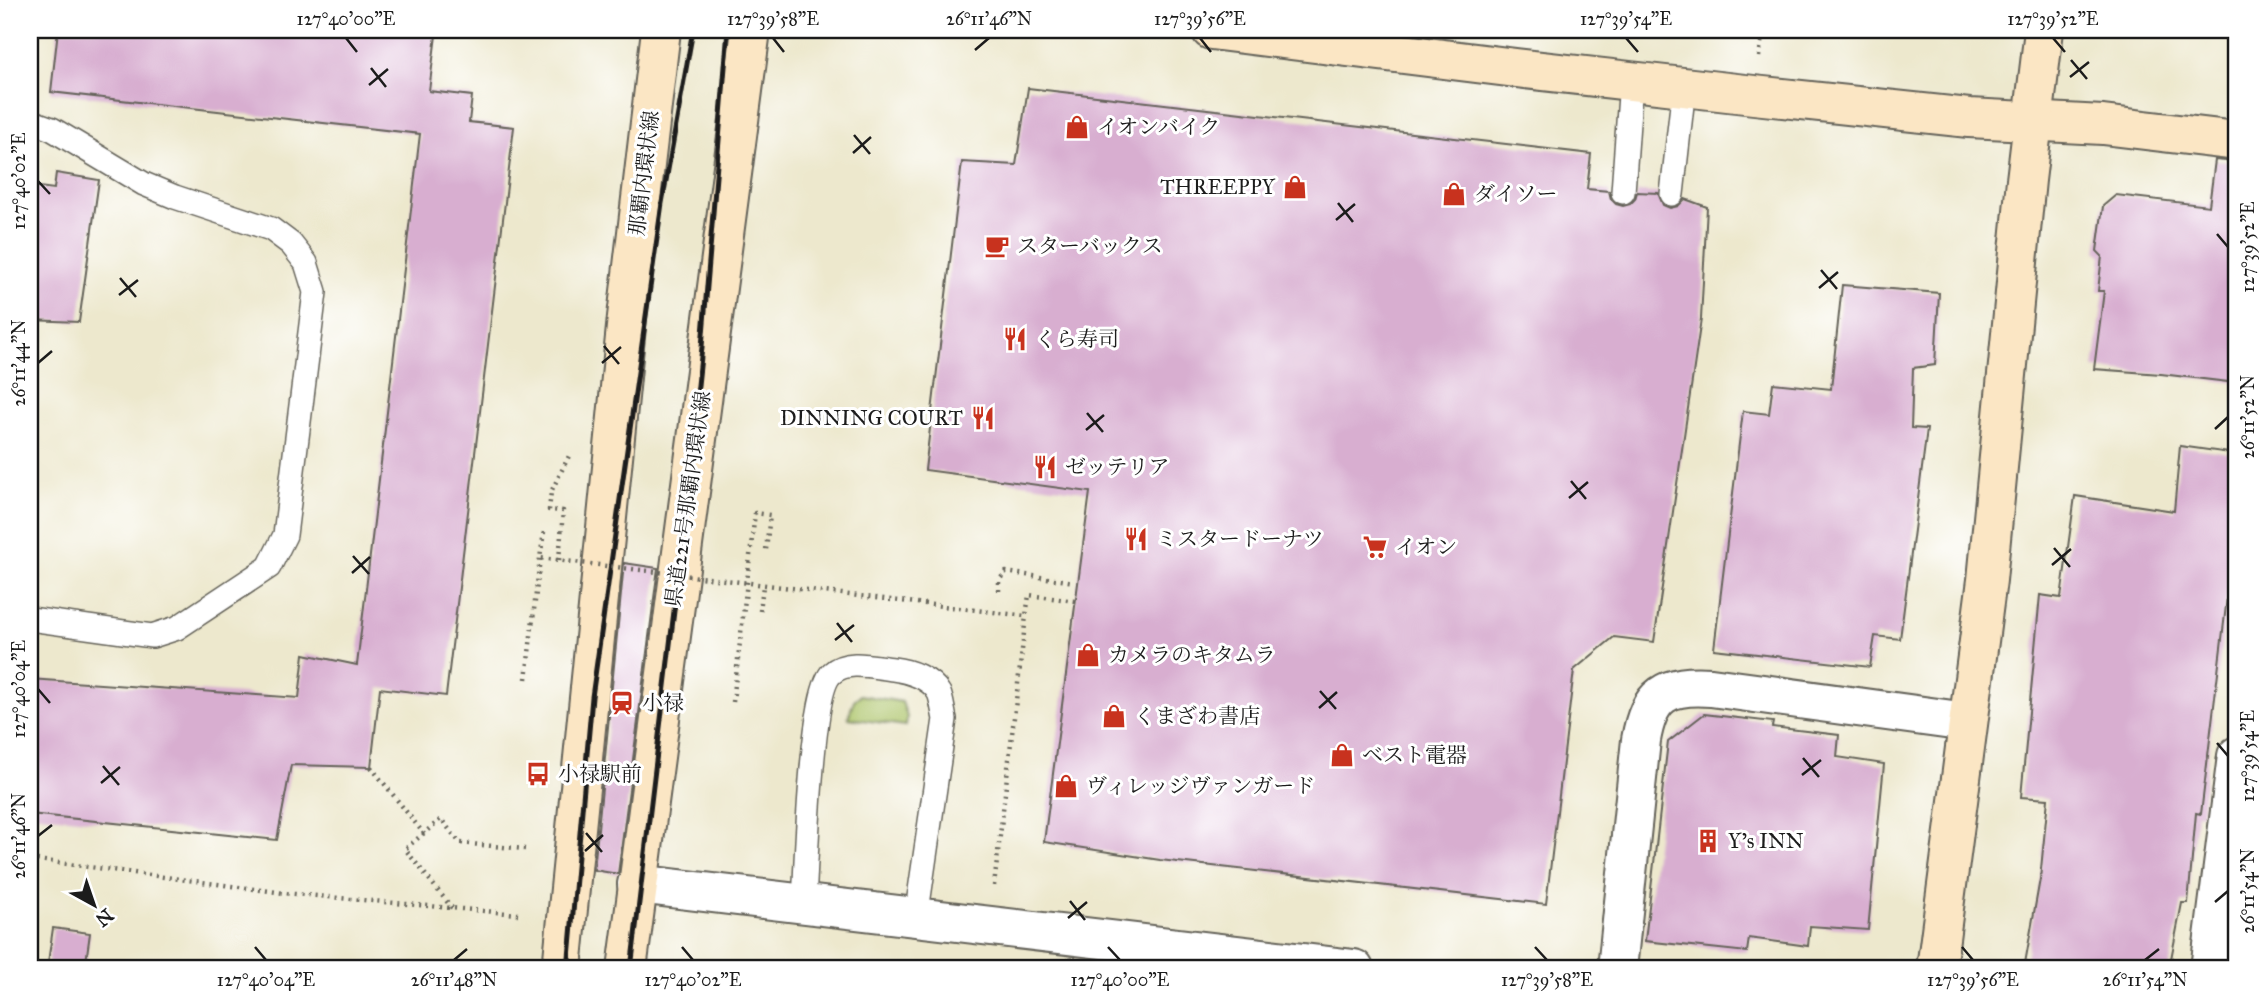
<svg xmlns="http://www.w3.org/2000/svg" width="2267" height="999" font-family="'IM FELL Great Primer','Noto Serif JP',serif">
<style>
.green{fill:#adc56b;stroke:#647044;stroke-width:2}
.building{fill:#d8aed0}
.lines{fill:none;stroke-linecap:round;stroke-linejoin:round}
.lane-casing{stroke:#65635a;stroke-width:26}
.street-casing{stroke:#65635a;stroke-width:42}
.secondary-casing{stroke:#65635a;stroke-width:42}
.path{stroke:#65635a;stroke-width:4.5;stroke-dasharray:2 5;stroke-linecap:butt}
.lane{stroke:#fff;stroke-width:23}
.street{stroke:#fff;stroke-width:38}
.secondary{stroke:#fbe6c4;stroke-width:38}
.rail{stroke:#1c1c1c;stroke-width:5}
.path-bridge{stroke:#65635a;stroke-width:4.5;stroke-dasharray:2 5;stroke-linecap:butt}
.ticks{fill:none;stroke:#1c1c1c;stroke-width:2.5}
.labels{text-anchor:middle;stroke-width:6;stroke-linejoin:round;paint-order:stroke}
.poi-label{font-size:21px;fill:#1c1c1c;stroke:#fff;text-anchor:start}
.street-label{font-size:21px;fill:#1c1c1c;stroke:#fff}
.neatline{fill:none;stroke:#1c1c1c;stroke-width:2.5}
.ticks-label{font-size:18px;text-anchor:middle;fill:#1c1c1c}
</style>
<rect width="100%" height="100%" fill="#fff"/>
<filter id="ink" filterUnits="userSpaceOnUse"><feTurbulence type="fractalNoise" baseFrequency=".0143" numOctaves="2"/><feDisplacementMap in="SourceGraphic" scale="14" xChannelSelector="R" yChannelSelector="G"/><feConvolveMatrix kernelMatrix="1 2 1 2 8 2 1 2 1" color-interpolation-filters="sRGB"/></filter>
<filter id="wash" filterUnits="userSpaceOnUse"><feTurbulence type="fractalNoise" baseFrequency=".00686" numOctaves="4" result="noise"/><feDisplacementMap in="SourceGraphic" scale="28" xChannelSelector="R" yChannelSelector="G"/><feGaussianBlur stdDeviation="1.57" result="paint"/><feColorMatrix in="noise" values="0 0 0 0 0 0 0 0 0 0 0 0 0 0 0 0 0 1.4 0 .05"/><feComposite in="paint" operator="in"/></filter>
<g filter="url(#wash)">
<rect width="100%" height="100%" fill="#ede8cd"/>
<path class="green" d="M 860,695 L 902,702 L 907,717 L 906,726 L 848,718 L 854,700 Z"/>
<g id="blocks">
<g class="building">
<path d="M 58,30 L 394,30 L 436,35 L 429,91 L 472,96 L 469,122 L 514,127 L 446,696 L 380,688 L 371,767 L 291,765 L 277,840 L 30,814 L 30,679 L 299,698 L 304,654 L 357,665 L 420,134 L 51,92 Z"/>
<path d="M 1028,88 L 1591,154 L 1587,189 L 1609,191 L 1611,199 L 1616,204 L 1623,206 L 1630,204 L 1635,199 L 1637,192 L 1658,193 L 1663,205 L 1670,208 L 1678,206 L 1685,199 L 1707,207 L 1701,319 L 1654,642 L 1614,637 L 1574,670 L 1546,904 L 1160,860 L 1044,842 L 1090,492 L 925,470 L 962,162 L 1016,165 Z"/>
<path d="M 2215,160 L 2237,162 L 2237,383 L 2161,374 L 2094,369 L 2104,291 L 2098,291 L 2102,256 L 2097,251 L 2103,206 L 2116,195 L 2209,206 Z"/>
<path d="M 56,173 L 99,180 L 79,322 L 30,320 L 30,186 L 54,189 Z"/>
<path d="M 1842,285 L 1939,293 L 1935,365 L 1913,368 L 1911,428 L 1927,429 L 1900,639 L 1875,636 L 1870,667 L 1714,649 L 1743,411 L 1769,414 L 1773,383 L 1831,389 Z"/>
<path d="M 2180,446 L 2237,454 L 2237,545 L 2235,589 L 2228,589 L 2201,814 L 2196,813 L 2188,903 L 2182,903 L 2169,969 L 2024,969 L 2040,879 L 2048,799 L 2021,797 L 2040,595 L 2061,598 L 2075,496 L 2174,511 Z"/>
<path d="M 624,563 L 658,568 L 618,874 L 594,870 Z"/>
<path d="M 1704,714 L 1773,722 L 1772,727 L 1839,735 L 1837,757 L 1884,764 L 1868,930 L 1810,926 L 1808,946 L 1749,938 L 1747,952 L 1645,941 L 1668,742 Z"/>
<path d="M 53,928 L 90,933 L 85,969 L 47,969 Z"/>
</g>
</g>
</g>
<g filter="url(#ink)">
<use href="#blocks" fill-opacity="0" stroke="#65635a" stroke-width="2"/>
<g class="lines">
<g class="lane-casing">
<g id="lane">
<path d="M 30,121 L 52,129 L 144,184 L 175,197 L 271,229 L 291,244 L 306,263 L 315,292 L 285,535 L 269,567 L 177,628 L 152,636 L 30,619"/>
<path d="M 1623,192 L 1631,81"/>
<path d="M 1672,194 L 1684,87"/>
<path d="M 804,904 C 806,867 811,691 832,673 C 847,659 874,667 893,669 C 909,671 931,678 939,693 C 942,700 943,711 945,719 L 916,918"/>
</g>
</g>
<g class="street-casing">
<g id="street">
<path d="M 637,884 L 1354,969"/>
<path d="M 1617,969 L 1641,740 C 1649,694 1666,684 1711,687 L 1967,722"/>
<path d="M 2210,969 L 2237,756"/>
</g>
</g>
<g class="secondary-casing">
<g id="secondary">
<path d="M 1211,30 L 1516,68 L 1754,95 L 1969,118 L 2103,125 L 2237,141"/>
<path d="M 562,969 L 627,317 L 661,30"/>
<path d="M 627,969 L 751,30"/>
<path d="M 1936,969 L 1987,580 L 2026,180 L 2044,30"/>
</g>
</g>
<g class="path">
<path d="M 1759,57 L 1763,30"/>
<path d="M 559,560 L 563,511 L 549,510 L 551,492 L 571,452"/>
<path d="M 999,591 L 999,580 L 1006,572 L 1074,582"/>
<path d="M 760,611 L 763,586"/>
<path d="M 526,679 L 540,558"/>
<path d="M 733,702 L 755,513 L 770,515 L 766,550"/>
<path d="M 371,767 L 424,834"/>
<path d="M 30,859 L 284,893 L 518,914"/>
<path d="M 994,886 L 1026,616"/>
<path d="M 452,908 L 405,849 L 441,819 L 460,843 L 525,849"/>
</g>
<use href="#lane" class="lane"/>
<use href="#street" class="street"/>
<use href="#secondary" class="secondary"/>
<g class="rail">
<path d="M 568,969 L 592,697 L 662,203 L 693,30"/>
<path d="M 631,969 L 677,586 L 702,347 L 728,30"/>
</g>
<path class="path-bridge" d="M 544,532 L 540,558 L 1026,616 L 1029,595 L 1075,601"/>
</g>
</g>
<path class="ticks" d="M 346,38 L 357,52M 773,38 L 784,52M 1200,38 L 1211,52M 1626,38 L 1638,52M 2053,38 L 2065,52M 975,50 L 989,38M 2071,60 L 2087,79M 371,68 L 386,87M 2070,77 L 2089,62M 369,85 L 388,69M 854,135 L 870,154M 853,153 L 871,137M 38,181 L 50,194M 1338,203 L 1353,222M 1336,220 L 1355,204M 2217,234 L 2228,247M 1821,270 L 1837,289M 120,278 L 136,297M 1819,288 L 1838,272M 119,295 L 138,280M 604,346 L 619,364M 38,363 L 52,351M 602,363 L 621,347M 1087,413 L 1103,432M 2215,429 L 2228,417M 1086,430 L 1104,415M 1571,481 L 1586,499M 1569,498 L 1588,482M 2054,548 L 2070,567M 353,556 L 369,574M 2052,565 L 2071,549M 352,573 L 370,557M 837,623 L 852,642M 835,640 L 854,625M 38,689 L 50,703M 1320,691 L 1336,709M 1319,708 L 1337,692M 2217,743 L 2228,756M 1803,758 L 1819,777M 103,766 L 119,785M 1802,775 L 1821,760M 101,783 L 120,767M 586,833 L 602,852M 38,836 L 52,825M 585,851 L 603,835M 1070,901 L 1085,920M 2215,902 L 2228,891M 1068,918 L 1087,902M 255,947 L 266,960M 682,947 L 693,960M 1108,947 L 1120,960M 1535,947 L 1547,960M 1962,947 L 1973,960M 454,960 L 467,949M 2145,960 L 2159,949"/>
<defs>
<g id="shop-bare" transform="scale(1.89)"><path d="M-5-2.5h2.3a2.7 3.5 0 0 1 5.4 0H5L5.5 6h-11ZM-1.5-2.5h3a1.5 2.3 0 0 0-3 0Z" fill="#c8321e" stroke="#fff" stroke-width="2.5" paint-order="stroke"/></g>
<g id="cafe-bare" transform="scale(1.89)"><path d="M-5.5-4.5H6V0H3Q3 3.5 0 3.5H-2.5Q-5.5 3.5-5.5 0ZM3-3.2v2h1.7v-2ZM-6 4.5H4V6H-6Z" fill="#c8321e" stroke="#fff" stroke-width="2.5" paint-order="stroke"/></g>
<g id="restaurant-bare" transform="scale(1.89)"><path d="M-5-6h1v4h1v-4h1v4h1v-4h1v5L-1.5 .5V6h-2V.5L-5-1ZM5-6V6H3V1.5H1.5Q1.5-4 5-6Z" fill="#c8321e" stroke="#fff" stroke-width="2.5" paint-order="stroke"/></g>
<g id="supermarket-bare" transform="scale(1.89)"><path d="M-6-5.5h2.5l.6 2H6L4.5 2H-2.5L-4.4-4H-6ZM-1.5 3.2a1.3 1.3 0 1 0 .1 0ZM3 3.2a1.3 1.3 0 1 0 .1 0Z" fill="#c8321e" stroke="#fff" stroke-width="2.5" paint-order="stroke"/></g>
<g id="station-bare" transform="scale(1.89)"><path d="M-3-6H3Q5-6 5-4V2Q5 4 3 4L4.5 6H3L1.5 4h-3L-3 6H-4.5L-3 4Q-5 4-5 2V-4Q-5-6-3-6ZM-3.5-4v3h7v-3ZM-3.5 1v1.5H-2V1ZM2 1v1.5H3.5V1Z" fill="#c8321e" stroke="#fff" stroke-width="2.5" paint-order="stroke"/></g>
<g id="bus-bare" transform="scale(1.89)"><path d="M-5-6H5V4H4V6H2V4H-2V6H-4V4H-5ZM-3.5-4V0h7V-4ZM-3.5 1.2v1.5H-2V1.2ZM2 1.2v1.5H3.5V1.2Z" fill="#c8321e" stroke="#fff" stroke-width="2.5" paint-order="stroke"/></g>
<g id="building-bare" transform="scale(1.89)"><path d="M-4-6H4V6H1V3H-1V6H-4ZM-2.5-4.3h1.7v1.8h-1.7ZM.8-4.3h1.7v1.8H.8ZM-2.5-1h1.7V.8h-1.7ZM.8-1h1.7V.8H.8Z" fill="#c8321e" stroke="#fff" stroke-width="2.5" paint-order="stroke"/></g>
</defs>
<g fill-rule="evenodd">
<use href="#shop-bare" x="1077" y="127"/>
<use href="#shop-bare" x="1295" y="187"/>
<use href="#shop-bare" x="1454" y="194"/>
<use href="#cafe-bare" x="997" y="246"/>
<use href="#restaurant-bare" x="1015" y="339"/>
<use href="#restaurant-bare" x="983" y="418"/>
<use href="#restaurant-bare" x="1045" y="467"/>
<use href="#restaurant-bare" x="1136" y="539"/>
<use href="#supermarket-bare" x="1375" y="547"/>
<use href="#shop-bare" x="1088" y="655"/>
<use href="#station-bare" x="622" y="703"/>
<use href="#shop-bare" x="1114" y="716"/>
<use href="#shop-bare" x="1342" y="755"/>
<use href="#bus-bare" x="538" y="774"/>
<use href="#shop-bare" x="1066" y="786"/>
<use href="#building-bare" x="1708" y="841"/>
</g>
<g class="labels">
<g class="poi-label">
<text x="1097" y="134">イオンバイク</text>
<text x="1275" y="194" text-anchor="end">THREEPPY</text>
<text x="1474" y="201">ダイソー</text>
<text x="1017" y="253">スターバックス</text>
<text x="1035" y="346">くら寿司</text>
<text x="963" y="425" text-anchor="end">DINNING COURT</text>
<text x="1065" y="474">ゼッテリア</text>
<text x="1156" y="546">ミスタードーナツ</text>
<text x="1395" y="554">イオン</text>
<text x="1108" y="662">カメラのキタムラ</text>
<text x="642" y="710">小禄</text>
<text x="1134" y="723">くまざわ書店</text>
<text x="1362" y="762">ベスト電器</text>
<text x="558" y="781">小禄駅前</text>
<text x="1086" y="793">ヴィレッジヴァンガード</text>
<text x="1728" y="848">Y's INN</text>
</g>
<g class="street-label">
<text transform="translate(644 173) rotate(-83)" y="7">那覇内環状線</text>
<text transform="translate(688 499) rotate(-82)" y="7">県道221号那覇内環状線</text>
</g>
</g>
<rect width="2267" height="999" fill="none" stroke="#fff" stroke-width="77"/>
<g transform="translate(94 905) rotate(140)" stroke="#ffffff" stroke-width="5" paint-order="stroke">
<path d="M0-5L12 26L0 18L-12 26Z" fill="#1c1c1c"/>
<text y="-10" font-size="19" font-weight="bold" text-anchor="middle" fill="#1c1c1c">N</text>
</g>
<rect x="38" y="38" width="2190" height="922" class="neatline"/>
<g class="ticks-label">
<text x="346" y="25">127°40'00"E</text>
<text x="773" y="25">127°39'58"E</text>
<text x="989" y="25">26°11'46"N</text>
<text x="1200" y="25">127°39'56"E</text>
<text x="1626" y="25">127°39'54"E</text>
<text x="2053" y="25">127°39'52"E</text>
<text transform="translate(19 181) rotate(-90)" y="6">127°40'02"E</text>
<text transform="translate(2248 247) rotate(-90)" y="6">127°39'52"E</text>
<text transform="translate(19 363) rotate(-90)" y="6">26°11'44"N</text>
<text transform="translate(2248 417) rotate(-90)" y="6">26°11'52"N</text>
<text transform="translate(19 689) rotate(-90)" y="6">127°40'04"E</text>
<text transform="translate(2248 756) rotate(-90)" y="6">127°39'54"E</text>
<text transform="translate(19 836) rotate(-90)" y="6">26°11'46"N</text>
<text transform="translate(2248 891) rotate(-90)" y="6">26°11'54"N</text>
<text x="266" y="986">127°40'04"E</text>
<text x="454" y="986">26°11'48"N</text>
<text x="693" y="986">127°40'02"E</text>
<text x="1120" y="986">127°40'00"E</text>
<text x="1547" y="986">127°39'58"E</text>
<text x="1973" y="986">127°39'56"E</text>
<text x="2145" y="986">26°11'54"N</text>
</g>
</svg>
